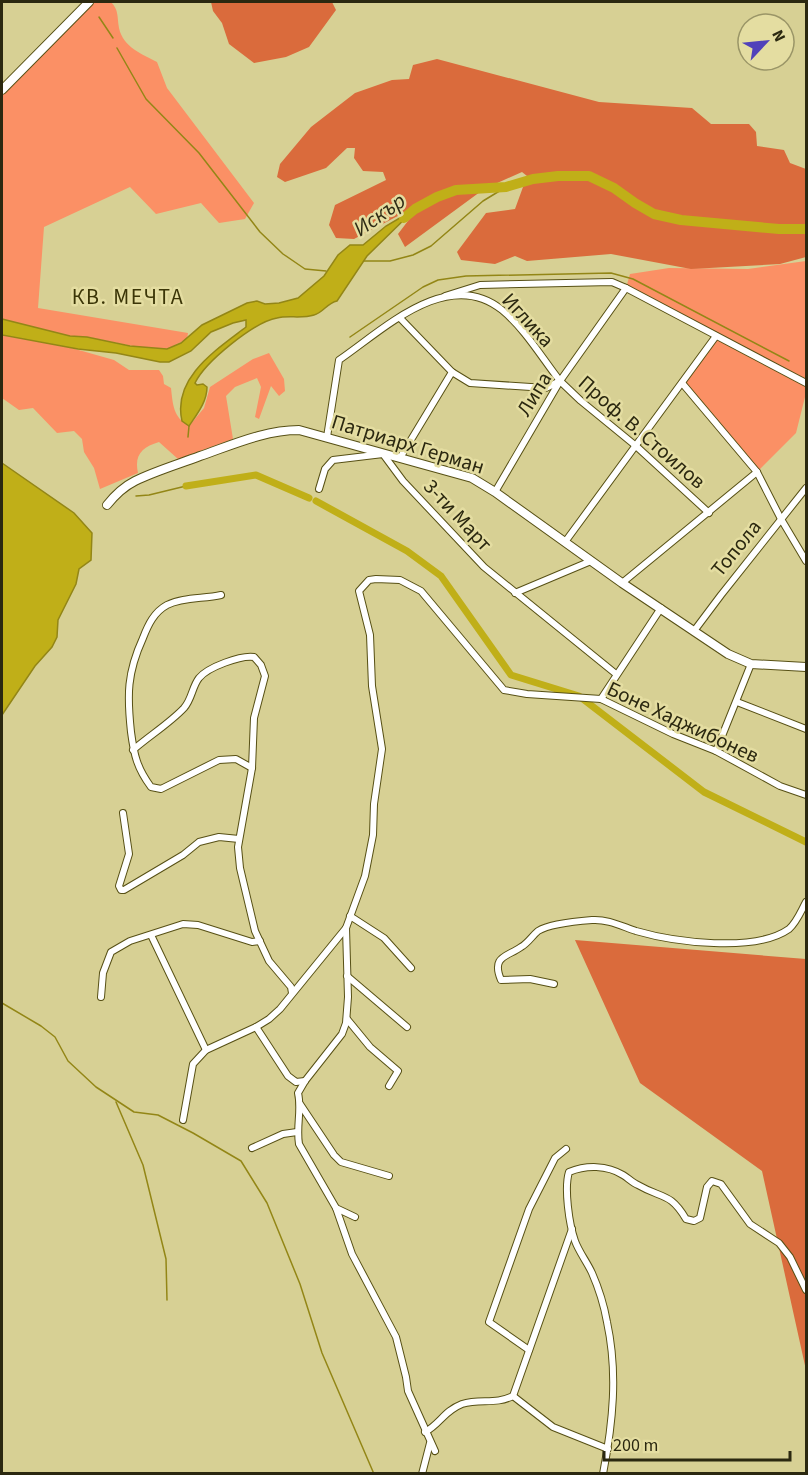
<svg xmlns="http://www.w3.org/2000/svg" width="808" height="1475" font-family="'Source Sans 3',sans-serif">
<style>
.green{fill:#fb9065}
.forest{fill:#da6b3c}
.water{fill:#c0af18;stroke:#938616;stroke-width:1.5}
.lines{fill:none;stroke-linecap:round;stroke-linejoin:round}
.stream{stroke:#938616;stroke-width:1.5}
.canal{stroke:#c0af18;stroke-width:7}
.river{stroke:#c0af18;stroke-width:10}
.street-casing{stroke:#575015;stroke-width:8}
.secondary-casing{stroke:#575015;stroke-width:10}
.street{stroke:#fff;stroke-width:6}
.secondary{stroke:#fff;stroke-width:8}
.labels{text-anchor:middle;stroke-width:5;stroke-linejoin:round;paint-order:stroke}
.street-label{font-size:21px;fill:#2b2810;stroke:#e4dda1}
.water-label{font-size:22px;font-style:italic;fill:#2e2b15;stroke:#e4dda1}
.neighbourhood-label{font-size:22px;letter-spacing:1.5px;fill:#3b3507;stroke:#e4dda1}
</style>
<rect width="100%" height="100%" fill="#d7d094"/>
<g class="green">
<path d="M 95,2 L 111,2 C 119,10 117,17 119,28 C 123,47 142,54 157,62 L 167,88 L 254,203 L 245,219 L 219,223 L 201,203 L 156,214 L 130,187 L 44,227 L 38,308 L 188,333 L 187,339 L 167,349 L 143,348 L 87,337 L 70,336 L 2,319 L 2,96 Z"/>
<path d="M 806,261 L 806,393 L 796,433 L 757,472 L 682,383 L 716,335 L 626,288 L 630,274 L 669,268 L 748,269 Z"/>
<path d="M 2,335 L 68,347 L 114,360 L 129,370 L 159,370 L 163,376 L 164,384 L 171,388 C 173,405 173,417 189,426 L 204,408 L 210,387 L 253,359 L 269,353 L 284,379 L 285,391 L 279,396 L 271,386 L 259,419 L 255,417 L 261,387 L 257,378 L 235,387 L 226,396 L 233,439 L 178,459 L 159,442 C 142,447 134,455 138,473 L 100,489 L 94,468 L 84,452 L 82,439 L 74,431 L 57,433 L 33,408 L 19,410 L 2,398 Z"/>
</g>
<g class="forest">
<path d="M 211,2 L 332,2 L 336,10 L 309,47 L 286,57 L 254,63 L 229,44 L 222,23 L 213,11 Z"/>
<path d="M 437,59 L 599,102 L 692,108 L 711,124 L 749,124 L 756,132 L 757,146 L 784,150 L 790,163 L 806,169 L 806,257 L 780,264 L 691,269 L 611,254 L 527,261 L 515,256 L 495,264 L 461,260 L 457,252 L 486,213 L 515,209 L 527,176 L 522,172 L 484,189 L 405,247 L 398,234 L 414,213 L 411,209 L 354,239 L 336,238 L 329,225 L 335,205 L 386,180 L 383,172 L 363,171 L 354,158 L 355,148 L 347,148 L 326,168 L 285,182 L 277,177 L 280,164 L 311,127 L 355,93 L 392,80 L 409,79 L 413,65 Z"/>
<path d="M 575,940 L 806,959 L 806,1370 L 762,1171 L 640,1083 Z"/>
</g>
<g class="water">
<path d="M 415,209 L 367,256 L 337,301 C 327,303 323,313 314,315 C 302,319 288,315 277,318 C 254,322 205,362 195,383 L 197,385 L 203,384 L 207,387 C 207,402 197,414 189,426 L 182,421 C 172,378 216,350 246,327 L 246,320 L 233,323 L 211,332 L 191,351 L 169,362 L 160,362 L 116,353 L 78,349 L 2,335 L 2,319 L 70,336 L 87,337 L 130,346 L 167,349 L 181,343 L 202,325 L 247,303 L 257,301 L 265,304 L 279,303 L 298,298 L 324,276 L 338,255 L 350,245 L 363,245 L 386,226 Z"/>
<path d="M 2,463 L 74,513 L 92,533 L 91,560 L 79,569 L 76,584 L 58,620 L 57,637 L 52,647 L 35,666 L 2,715 Z"/>
</g>
<g class="lines">
<g class="stream">
<path d="M 99,17 L 113,38"/>
<path d="M 117,48 L 146,99 L 199,153 L 260,232 L 283,254 L 305,269 L 326,271"/>
<path d="M 364,261 L 390,261 L 413,255 L 431,246 L 483,201 L 506,187"/>
<path d="M 350,337 L 423,287 L 438,280 L 466,276 L 611,273 L 633,279 L 789,361"/>
<path d="M 188,437 L 189,426"/>
<path d="M 136,496 L 149,495 L 186,486"/>
<path d="M 2,1003 L 41,1026 L 55,1037 L 68,1061 L 96,1087 L 134,1112 L 158,1115 L 193,1133 L 241,1161 L 267,1203 L 300,1284 L 322,1353 L 374,1474"/>
<path d="M 116,1102 L 143,1165 L 166,1259 L 167,1300"/>
</g>
<g class="canal">
<path d="M 186,486 L 256,475 L 309,498"/>
<path d="M 316,501 L 407,551 L 441,576 L 511,675 L 579,696 L 704,792 L 806,842"/>
</g>
<path class="river" d="M 404,218 L 415,209 L 437,197 L 456,190 L 506,187 L 533,179 L 558,176 L 589,176 L 614,188 L 635,203 L 654,214 L 681,220 L 779,229 L 806,229"/>
<g class="street-casing">
<g id="street">
<path d="M 445,296 L 480,285 L 612,282 L 626,288 L 806,383"/>
<path d="M 400,318 L 452,372 L 470,383 L 546,388 L 560,381 L 581,401 L 636,446 L 709,513"/>
<path d="M 682,383 L 757,472 L 781,519 L 806,561"/>
<path d="M 327,437 L 339,360 C 383,330 448,266 502,310 C 525,329 542,358 560,381"/>
<path d="M 400,458 L 452,372"/>
<path d="M 319,489 L 325,469 L 333,460 L 383,454 L 403,481 L 484,567 L 616,674"/>
<path d="M 495,492 L 560,381 L 626,288"/>
<path d="M 565,542 L 716,336"/>
<path d="M 622,583 L 757,472"/>
<path d="M 515,593 L 591,561"/>
<path d="M 221,595 C 204,599 183,597 167,605 C 154,612 148,625 143,638 C 127,673 127,695 131,732 C 134,755 137,768 151,787 L 161,789 L 219,760 L 236,759 L 252,768"/>
<path d="M 694,631 L 721,595 L 806,488"/>
<path d="M 601,699 L 661,608"/>
<path d="M 737,702 L 806,729"/>
<path d="M 133,750 C 149,736 170,723 184,708 C 192,699 192,687 199,678 C 208,667 241,655 254,657 L 261,665 L 265,676 L 254,718 L 252,768 L 238,847 L 240,868 L 255,931 L 269,961 L 291,987 L 292,993"/>
<path d="M 716,751 L 751,664"/>
<path d="M 123,813 L 129,854 L 119,886 L 121,890 L 124,890 L 183,855 L 199,842 L 219,837 L 239,839"/>
<path d="M 350,916 L 384,938 L 411,968"/>
<path d="M 151,935 L 206,1050"/>
<path d="M 347,976 L 407,1027"/>
<path d="M 554,984 L 530,979 L 501,980 C 491,956 507,957 521,947 C 528,943 532,936 538,931 C 549,924 579,921 592,920 C 608,919 621,926 636,931 C 674,942 755,953 789,929 C 797,922 801,911 806,902"/>
<path d="M 101,997 L 103,973 L 111,952 L 130,941 L 183,924 L 198,925 L 252,942 L 260,941"/>
<path d="M 347,1019 L 370,1047 L 398,1071 L 389,1086"/>
<path d="M 256,1027 L 288,1076 L 296,1082 L 305,1081"/>
<path d="M 300,1104 L 334,1155 L 341,1162 L 389,1176"/>
<path d="M 183,1120 L 193,1064 L 206,1050 L 256,1027 L 269,1019 L 280,1009 L 346,928"/>
<path d="M 252,1148 L 283,1134 L 297,1132"/>
<path d="M 336,1208 L 352,1254 L 396,1337 L 406,1377 L 408,1391 L 435,1451"/>
<path d="M 355,1217 L 336,1208 L 299,1144 C 296,1126 302,1110 298,1093 L 305,1081 L 342,1034 L 346,1023 L 348,997 L 346,928 L 365,876 L 373,835 L 374,804 L 382,749 L 372,686 L 370,635 L 359,591 L 369,580 L 376,579 L 400,580 L 421,591 L 504,690 L 527,694 L 601,699 L 673,734 L 716,751 L 780,786 L 806,795"/>
<path d="M 529,1350 L 489,1322 L 529,1209 L 555,1158 L 566,1149"/>
<path d="M 513,1396 L 553,1427 L 608,1449"/>
<path d="M 425,1432 C 440,1424 444,1411 462,1404 C 480,1398 495,1405 513,1396 L 572,1229"/>
<path d="M 422,1474 L 430,1443"/>
<path d="M 603,1474 C 613,1422 618,1373 607,1322 C 604,1305 599,1289 592,1273 C 587,1262 579,1252 575,1241 C 569,1224 564,1188 569,1172 C 586,1165 607,1165 623,1175 C 628,1178 633,1183 638,1185 C 662,1199 670,1192 686,1219 L 694,1221 L 700,1218 L 707,1187 L 712,1181 L 721,1184 L 750,1224 L 779,1243 L 790,1257 L 806,1290"/>
</g>
</g>
<g class="secondary-casing">
<g id="secondary">
<path d="M 2,90 L 89,2"/>
<path d="M 107,505 C 115,495 123,487 135,481 C 155,471 179,464 200,456 C 232,445 265,430 299,430 L 472,478 L 495,492 L 622,583 L 728,654 L 751,664 L 806,667"/>
</g>
</g>
<use href="#street" class="street"/>
<use href="#secondary" class="secondary"/>
</g>
<g class="labels">
<g class="street-label">
<text transform="translate(528 320) rotate(47)" y="7">Иглика</text>
<text transform="translate(534 394) rotate(-59)" y="7">Липа</text>
<text transform="translate(642 432) rotate(41)" y="7">Проф. В. Стоилов</text>
<text transform="translate(408 444) rotate(17)" y="7">Патриарх Герман</text>
<text transform="translate(458 515) rotate(47)" y="7">3-ти Март</text>
<text transform="translate(736 548) rotate(-51)" y="7">Топола</text>
<text transform="translate(683 722) rotate(25)" y="7">Боне Хаджибонев</text>
</g>
<g class="water-label">
<text transform="translate(379 214) rotate(-35)" y="8">Искър</text>
</g>
<g class="neighbourhood-label">
<text x="128" y="304">КВ. МЕЧТА</text>
</g>
</g>
<rect width="808" height="1475" fill="none" stroke="#2b2810" stroke-width="6"/>
<g transform="translate(766 42) rotate(64)"><circle r="28" fill="#e4dda1" stroke="#9a9567" stroke-width="1.5"/>
<path d="M0-4.5L10 22L0 15L-10 22Z" fill="#5142ba"/>
<text y="-9" font-size="16" font-weight="bold" text-anchor="middle" fill="#2b2810">N</text>
</g>
<path d="M604 1451v9h186v-9" fill="none" stroke="#2b2810" stroke-width="3"/>
<text x="613" y="1451" font-size="18" fill="#2b2810" stroke="#e4dda1" stroke-width="4.5" paint-order="stroke">200 m</text>
</svg>
